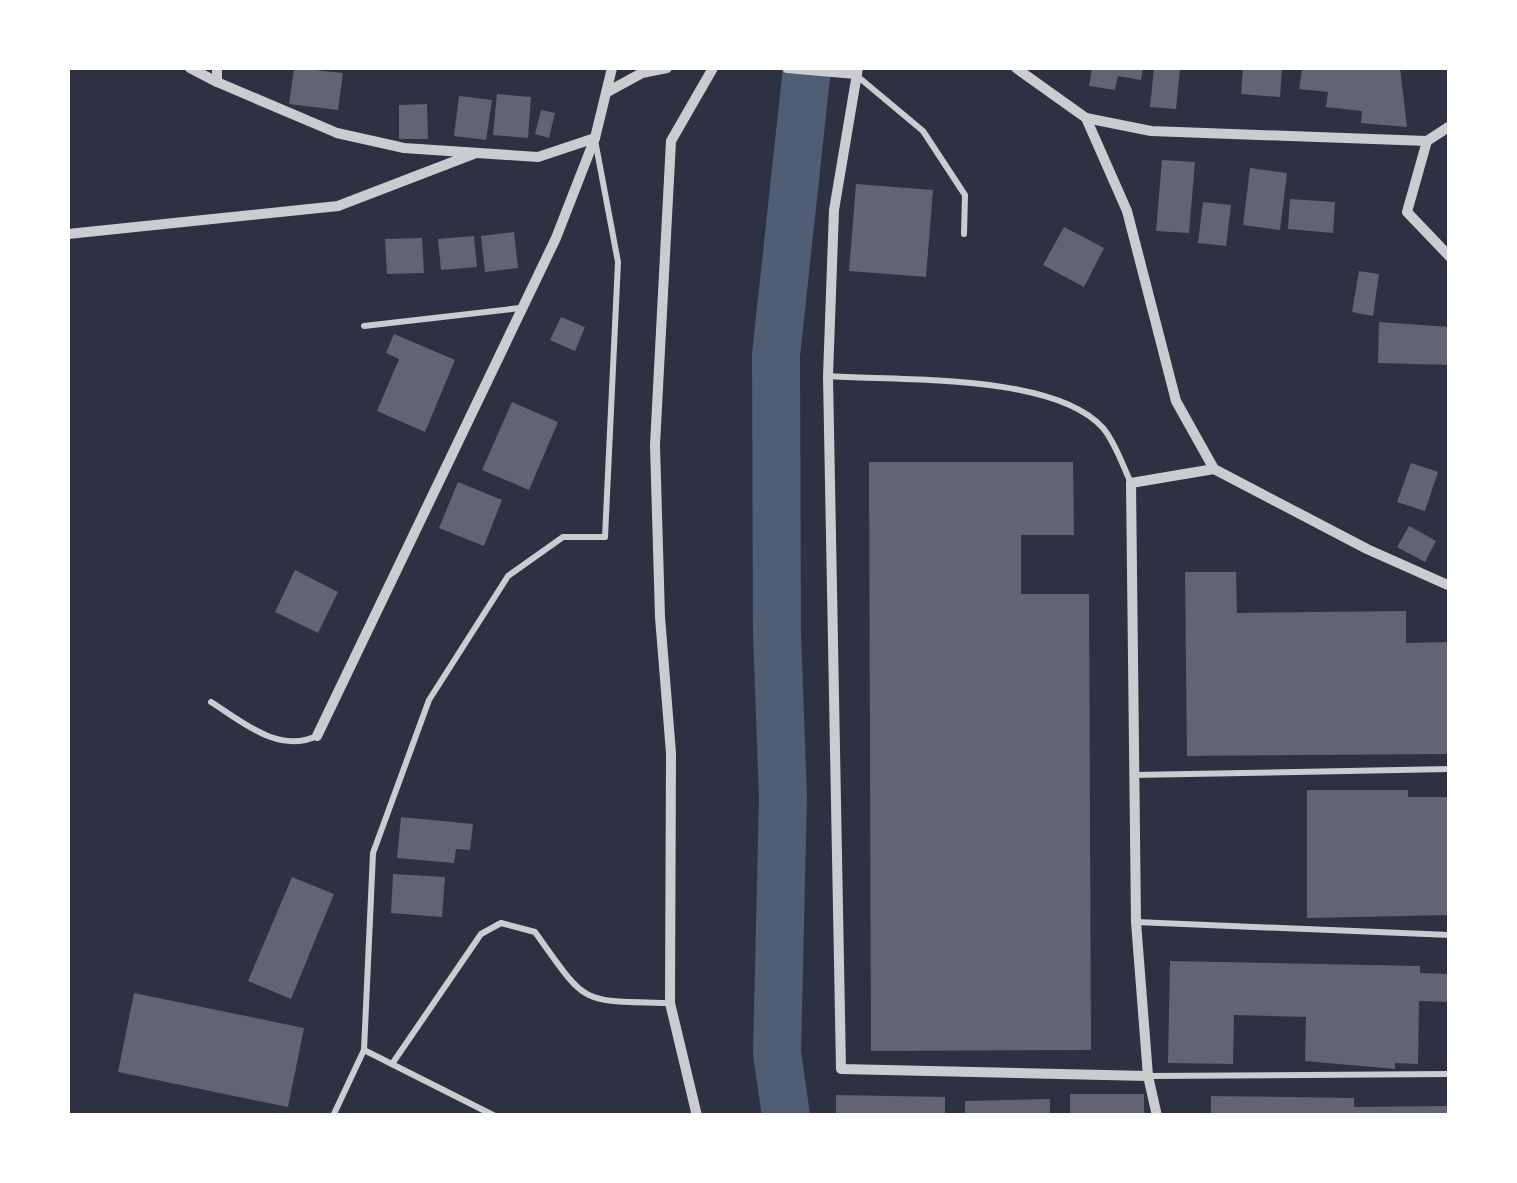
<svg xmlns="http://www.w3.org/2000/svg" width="1517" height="1183" font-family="'Archivo Narrow',sans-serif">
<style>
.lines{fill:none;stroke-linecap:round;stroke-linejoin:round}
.river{stroke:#4f5d75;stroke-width:48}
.building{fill:#626471}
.service{stroke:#caccd0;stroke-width:6}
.minor{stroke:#caccd0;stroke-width:10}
</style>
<rect width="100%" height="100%" fill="#2d3142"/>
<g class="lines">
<path class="river" d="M 786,1116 L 777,1053 L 783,796 L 777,635 L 776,355 L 807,68"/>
</g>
<g class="building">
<path d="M 294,68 L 343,73 L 338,110 L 289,104 Z"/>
<path d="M 1092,68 L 1143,68 L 1141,80 L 1118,76 L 1115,90 L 1089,86 Z"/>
<path d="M 1154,68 L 1180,68 L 1176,109 L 1150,107 Z"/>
<path d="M 1243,68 L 1282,68 L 1280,97 L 1241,94 Z"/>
<path d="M 1302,68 L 1400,68 L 1407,127 L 1361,123 L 1362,111 L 1326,107 L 1328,92 L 1299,89 Z"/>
<path d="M 497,94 L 531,97 L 528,138 L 493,135 Z"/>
<path d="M 459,96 L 492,100 L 486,140 L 454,136 Z"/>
<path d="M 427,104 L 428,139 L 399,139 L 399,105 Z"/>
<path d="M 541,110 L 555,113 L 549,138 L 535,134 Z"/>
<path d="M 1162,160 L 1195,162 L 1189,233 L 1156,231 Z"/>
<path d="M 1250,168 L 1287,173 L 1280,230 L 1243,225 Z"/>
<path d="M 856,184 L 933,190 L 926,277 L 849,271 Z"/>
<path d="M 1290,199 L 1335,202 L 1333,233 L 1288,229 Z"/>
<path d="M 1203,202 L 1231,205 L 1226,246 L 1198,243 Z"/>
<path d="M 1064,227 L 1104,248 L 1084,287 L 1043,265 Z"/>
<path d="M 514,232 L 518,268 L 485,272 L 481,236 Z"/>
<path d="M 474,236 L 477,267 L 441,270 L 438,239 Z"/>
<path d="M 422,238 L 424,273 L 387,274 L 385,239 Z"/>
<path d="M 1359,271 L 1379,274 L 1373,316 L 1352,312 Z"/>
<path d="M 561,317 L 585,327 L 575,351 L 550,340 Z"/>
<path d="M 1379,322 L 1450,327 L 1450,365 L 1378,363 Z"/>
<path d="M 394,334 L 455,360 L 425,432 L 377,411 L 399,359 L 386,353 Z"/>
<path d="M 512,402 L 558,422 L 529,490 L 482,470 Z"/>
<path d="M 869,462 L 1073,462 L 1074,535 L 1021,535 L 1021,594 L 1089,594 L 1091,1050 L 871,1051 Z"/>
<path d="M 1411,463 L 1438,472 L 1425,511 L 1397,502 Z"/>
<path d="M 458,482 L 502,500 L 484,546 L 439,528 Z"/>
<path d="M 1409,526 L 1436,541 L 1425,562 L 1397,547 Z"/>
<path d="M 295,570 L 338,592 L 318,633 L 275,612 Z"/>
<path d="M 1185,572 L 1236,572 L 1237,613 L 1406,611 L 1406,643 L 1450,642 L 1450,754 L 1187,756 Z"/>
<path d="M 1307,790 L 1408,790 L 1408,797 L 1450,797 L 1450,915 L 1307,918 Z"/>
<path d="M 401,817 L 473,824 L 470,850 L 456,849 L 454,863 L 397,858 Z"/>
<path d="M 393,874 L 445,877 L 442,917 L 391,913 Z"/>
<path d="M 292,877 L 334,894 L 291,999 L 248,981 Z"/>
<path d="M 1170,961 L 1420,966 L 1420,973 L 1450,974 L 1450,1002 L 1419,1001 L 1418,1064 L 1395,1063 L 1395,1069 L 1305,1061 L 1306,1017 L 1234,1015 L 1233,1064 L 1168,1063 Z"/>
<path d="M 134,993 L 304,1028 L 288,1107 L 118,1072 Z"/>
<rect x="1070" y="1094" width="74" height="22"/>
<path d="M 836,1095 L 945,1097 L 945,1116 L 836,1116 Z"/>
<path d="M 1211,1096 L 1354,1098 L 1354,1107 L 1450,1106 L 1450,1116 L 1211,1116 Z"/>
<path d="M 1050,1099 L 1050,1116 L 965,1116 L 965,1101 Z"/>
</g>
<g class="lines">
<g class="service">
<path d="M 856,75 L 923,131 L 965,195 L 964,234"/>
<path d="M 364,326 L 520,308"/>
<path d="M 828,376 C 898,381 1054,373 1103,428 C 1115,442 1123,466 1131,483"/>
<path d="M 211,702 C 243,722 278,754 317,736"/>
<path d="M 1134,775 L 1450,769"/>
<path d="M 1136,922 L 1450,935"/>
<path d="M 364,1050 L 495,1116"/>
<path d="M 392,1064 L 481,934 L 501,923 L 535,932 C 588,1006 578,1001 670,1003"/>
<path d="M 1149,1076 L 1450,1074"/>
<path d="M 333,1116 L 364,1050 L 373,853 L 429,700 L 508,576 L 563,537 L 605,537 L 618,262 L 595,140"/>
</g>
<g class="minor">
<path d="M 190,68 L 217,82"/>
<path d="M 217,68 L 217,82 L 337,133 L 404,148 L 538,157 L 595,138"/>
<path d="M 787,68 L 855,74"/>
<path d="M 858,68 L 834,210 L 828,376 L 841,1069 L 1148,1076"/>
<path d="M 1016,68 L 1086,118 L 1127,211 L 1176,401 L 1214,469 L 1367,549 L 1450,586"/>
<path d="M 609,91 L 642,73 L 667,68"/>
<path d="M 1086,118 L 1151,131 L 1427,141 L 1450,126"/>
<path d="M 1427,141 L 1407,212 L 1450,257"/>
<path d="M 68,234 L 338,206 L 476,153"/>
<path d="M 317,736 L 556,238 L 595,138 L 612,68"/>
<path d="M 697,1116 L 670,1003 L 671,753 L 660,617 L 655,445 L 671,141 L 713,68"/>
<path d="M 1157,1116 L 1148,1076 L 1136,922 L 1131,483 L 1214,469"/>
</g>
</g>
<rect width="1517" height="1183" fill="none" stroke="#ffffff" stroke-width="140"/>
</svg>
